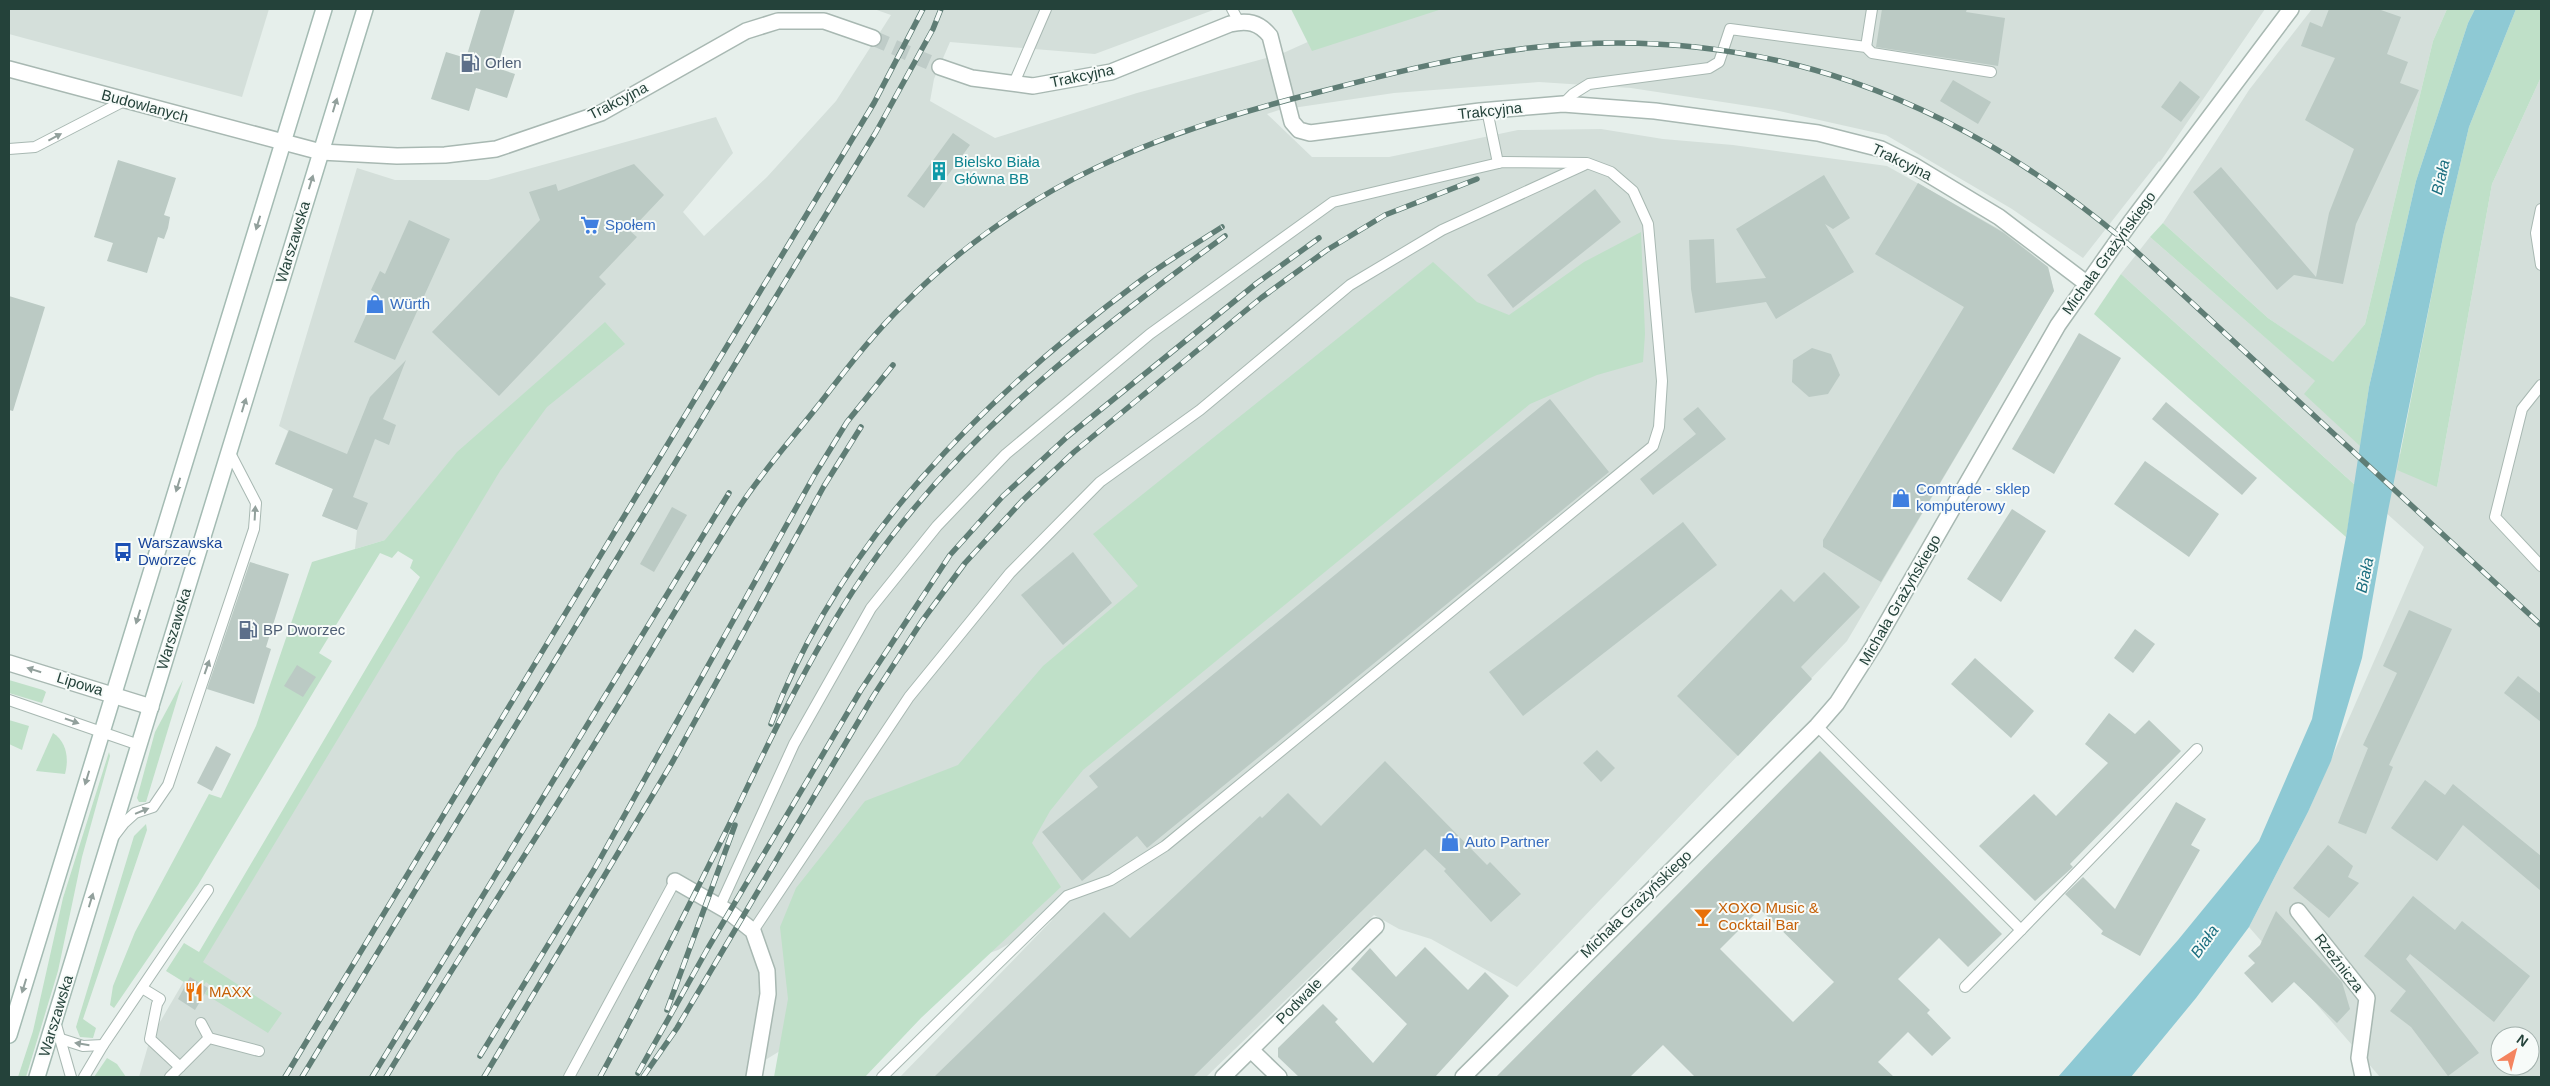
<svg xmlns="http://www.w3.org/2000/svg" width="2550" height="1086" font-family="Arial,sans-serif">
<style>
.built{fill:#d4dfda;fill-rule:evenodd}
.green{fill:#bfe0c8}
.water{fill:#8ec9d4}
.building{fill:#bbcac4;fill-rule:evenodd}
.lines{fill:none;stroke-linecap:round;stroke-linejoin:round}
.street-tunnel{stroke:#bfccc8;stroke-width:15;stroke-dasharray:15 8;stroke-linecap:butt}
.lane-casing{stroke:#a8b8b2;stroke-width:12}
.street-casing{stroke:#a8b8b2;stroke-width:18}
.secondary-casing{stroke:#a4bbb3;stroke-width:18}
.lane{stroke:#fff;stroke-width:10}
.street{stroke:#fff;stroke-width:15}
.secondary{stroke:#fff;stroke-width:15}
.rail-casing{stroke:#5f7d75;stroke-width:5.5}
.rail{stroke:#f7fbf9;stroke-width:4;stroke-dasharray:11;stroke-linecap:butt}
.oneway{fill:#92a09c}
.labels{text-anchor:middle;stroke-width:4;stroke-linejoin:round;paint-order:stroke}
.service-label{font-size:15px;fill:#4e5e75;stroke:#f7fbf9;text-anchor:start}
.street-label{font-size:15px;fill:#24423a;stroke:#f7fbf9}
.culture-label{font-size:15px;fill:#0d838f;stroke:#f7fbf9;text-anchor:start}
.shop-label{font-size:15px;fill:#366cbe;stroke:#f7fbf9;text-anchor:start}
.transit-label{font-size:15px;fill:#164399;stroke:#f7fbf9;text-anchor:start}
.food-label{font-size:15px;fill:#c56008;stroke:#f7fbf9;text-anchor:start}
.water-label{font-size:16px;font-style:italic;fill:#1c6f80;stroke:#f7fbf9}
</style>
<rect width="100%" height="100%" fill="#e6efeb"/>
<g class="built">
<path d="M 9,9 L 269,9 L 242,97 L 9,34 Z"/>
<path d="M 874,9 L 1216,9 L 1095,54 L 950,42 L 934,79 L 930,101 L 995,138 L 1137,93 L 1281,54 L 1381,9 L 2265,9 L 2160,162 L 2159,161 L 2083,258 L 2012,209 L 1886,135 L 1775,110 L 1631,88 L 1539,82 L 1394,93 L 1279,110 L 1267,114 L 1312,157 L 1389,157 L 1518,130 L 1601,129 L 1663,139 L 1733,145 L 1887,166 L 2006,233 L 2048,267 L 2054,291 L 1847,641 L 1517,987 L 1431,939 L 1399,929 L 1374,915 L 1206,1077 L 900,1077 L 1053,919 L 998,950 L 908,981 L 819,1027 L 762,1062 L 749,1077 L 139,1077 L 150,1039 L 426,568 L 385,540 L 355,549 L 357,530 L 322,516 L 333,489 L 275,464 L 288,431 L 279,426 L 357,168 L 395,180 L 488,180 L 716,117 L 733,153 L 683,212 L 704,236 L 767,177 L 836,101 L 891,15 Z"/>
<path d="M 2312,9 L 2447,9 L 2433,41 L 2365,324 L 2333,363 L 2268,318 L 2163,223 L 2249,90 Z"/>
<path d="M 2541,77 L 2541,1077 L 2380,1077 L 2249,927 L 2308,812 L 2424,547 L 2121,274 L 2150,237 L 2437,487 L 2492,184 ZM 2500,1036 L 2530,1036 L 2530,1066 L 2500,1066 Z"/>
</g>
<g class="green">
<path d="M 1291,9 L 1442,9 L 1312,51 Z"/>
<path d="M 2447,9 L 2475,9 L 2468,23 L 2416,181 L 2369,387 L 2360,446 L 2304,394 L 2315,381 L 2150,237 L 2163,223 L 2268,318 L 2333,362 L 2365,324 L 2433,41 Z"/>
<path d="M 2516,9 L 2541,9 L 2541,77 L 2492,184 L 2437,487 L 2397,470 L 2443,237 L 2469,127 Z"/>
<path d="M 1641,232 L 1645,334 L 1643,362 L 1597,375 L 1530,404 L 1083,770 L 1050,811 L 1032,843 L 1061,887 L 921,1018 L 865,1077 L 774,1077 L 788,999 L 780,927 L 796,888 L 865,801 L 958,765 L 1043,666 L 1138,586 L 1093,534 L 1433,262 L 1477,302 L 1509,315 L 1584,262 Z"/>
<path d="M 2121,274 L 2355,485 L 2346,537 L 2094,314 Z"/>
<path d="M 605,322 L 625,344 L 547,407 L 500,471 L 203,962 L 282,1013 L 268,1033 L 205,994 L 210,985 L 206,982 L 201,989 L 198,987 L 200,983 L 191,978 L 187,984 L 166,971 L 184,943 L 199,952 L 420,577 L 410,568 L 413,560 L 398,551 L 392,558 L 380,553 L 319,653 L 332,661 L 198,885 L 114,1008 L 110,1005 L 113,986 L 135,932 L 209,794 L 221,798 L 256,726 L 312,562 L 385,540 L 457,452 Z"/>
<path d="M 9,680 L 43,690 L 46,692 L 42,703 L 9,693 Z"/>
<path d="M 183,680 L 146,802 L 139,802 L 137,798 L 155,732 Z"/>
<path d="M 9,720 L 29,726 L 22,750 L 9,744 Z"/>
<path d="M 53,733 C 67,742 69,759 65,774 L 36,771 Z"/>
<path d="M 109,752 L 110,756 L 82,857 L 58,971 L 26,1077 L 18,1077 L 33,1031 L 63,898 Z"/>
<path d="M 146,824 L 147,830 L 83,1019 L 96,1028 L 93,1038 L 80,1037 L 76,1027 L 134,836 Z"/>
<path d="M 107,1058 L 117,1064 L 126,1077 L 94,1077 Z"/>
</g>
<path class="water" d="M 2475,9 L 2516,9 L 2469,127 L 2443,237 L 2388,511 L 2362,658 L 2331,761 L 2308,812 L 2249,927 L 2196,998 L 2131,1077 L 2058,1077 L 2178,940 L 2259,841 L 2312,719 L 2346,537 L 2369,387 L 2416,181 L 2468,23 Z"/>
<g class="building">
<path d="M 481,9 L 515,9 L 497,68 L 515,74 L 507,98 L 476,88 L 469,111 L 431,99 L 446,52 L 466,58 Z"/>
<path d="M 1882,9 L 1967,9 L 1966,12 L 2005,18 L 1998,66 L 1876,47 Z"/>
<path d="M 2329,9 L 2378,9 L 2401,17 L 2387,54 L 2408,62 L 2400,83 L 2419,90 L 2356,224 L 2343,284 L 2294,275 L 2277,290 L 2193,192 L 2221,167 L 2316,277 L 2329,213 L 2354,149 L 2305,120 L 2335,58 L 2301,46 L 2310,22 L 2322,27 Z"/>
<path d="M 1953,80 L 1991,102 L 1978,124 L 1940,101 Z"/>
<path d="M 2180,81 L 2200,97 L 2181,122 L 2161,107 Z"/>
<path d="M 953,133 L 970,145 L 924,208 L 907,196 Z"/>
<path d="M 118,160 L 176,178 L 164,215 L 170,217 L 168,228 L 164,239 L 158,237 L 147,273 L 107,261 L 113,243 L 94,237 Z"/>
<path d="M 634,164 L 664,195 L 630,231 L 637,237 L 599,277 L 606,284 L 499,396 L 432,332 L 540,220 L 529,192 L 556,184 L 558,191 Z"/>
<path d="M 1824,175 L 1850,218 L 1833,229 L 1825,224 L 1854,272 L 1776,319 L 1766,302 L 1695,313 L 1691,289 L 1689,240 L 1714,239 L 1716,283 L 1766,278 L 1736,229 Z"/>
<path d="M 1918,183 L 2004,233 L 2048,267 L 2054,291 L 1881,582 L 1823,547 L 1823,540 L 1964,307 L 1875,254 Z"/>
<path d="M 1595,189 L 1621,222 L 1513,308 L 1487,275 Z"/>
<path d="M 409,220 L 450,239 L 395,360 L 354,342 L 376,293 L 371,290 L 380,271 L 385,274 Z"/>
<path d="M 9,296 L 45,307 L 13,411 L 9,410 Z"/>
<path d="M 2079,333 L 2121,358 L 2054,474 L 2012,449 Z"/>
<path d="M 1812,348 L 1831,354 L 1840,375 L 1828,394 L 1809,397 L 1792,382 L 1793,360 Z"/>
<path d="M 406,360 L 383,419 L 396,425 L 389,445 L 375,439 L 353,497 L 368,503 L 357,530 L 322,516 L 333,489 L 275,464 L 289,430 L 347,454 L 370,397 Z"/>
<path d="M 1550,399 L 1609,472 L 1147,848 L 1137,836 L 1082,881 L 1042,832 L 1098,787 L 1089,776 Z"/>
<path d="M 2166,402 L 2257,478 L 2242,495 L 2152,419 Z"/>
<path d="M 1698,407 L 1726,439 L 1653,495 L 1640,479 L 1696,434 L 1683,419 Z"/>
<path d="M 2145,461 L 2219,514 L 2189,557 L 2114,504 Z"/>
<path d="M 672,507 L 687,515 L 654,572 L 640,564 Z"/>
<path d="M 2012,509 L 2046,531 L 2001,602 L 1967,579 Z"/>
<path d="M 1683,522 L 1717,565 L 1523,716 L 1489,672 Z"/>
<path d="M 1073,552 L 1112,603 L 1063,645 L 1021,595 Z"/>
<path d="M 250,562 L 289,574 L 266,647 L 271,649 L 254,704 L 207,689 Z"/>
<path d="M 1824,572 L 1860,607 L 1801,667 L 1812,679 L 1738,756 L 1677,696 L 1781,589 L 1794,602 Z"/>
<path d="M 2409,610 L 2452,629 L 2389,765 L 2393,767 L 2366,834 L 2338,823 L 2368,748 L 2363,745 L 2397,673 L 2383,666 Z"/>
<path d="M 2135,629 L 2155,644 L 2133,673 L 2114,658 Z"/>
<path d="M 1975,658 L 2034,711 L 2011,738 L 1951,684 Z"/>
<path d="M 297,665 L 316,677 L 303,697 L 284,686 Z"/>
<path d="M 2518,676 L 2541,694 L 2541,722 L 2504,693 Z"/>
<path d="M 2109,713 L 2135,734 L 2149,720 L 2181,751 L 2070,864 L 2073,867 L 2035,901 L 1979,846 L 2034,794 L 2056,816 L 2108,763 L 2085,744 Z"/>
<path d="M 216,746 L 231,754 L 212,791 L 197,783 Z"/>
<path d="M 1597,750 L 1615,768 L 1601,782 L 1583,763 Z"/>
<path d="M 1820,751 L 2002,934 L 1968,967 L 1939,938 L 1898,979 L 1930,1010 L 1927,1013 L 1951,1038 L 1932,1056 L 1908,1032 L 1878,1062 L 1894,1077 L 1695,1077 L 1663,1045 L 1630,1077 L 1496,1077 ZM 1760,909 L 1834,982 L 1793,1022 L 1720,949 Z"/>
<path d="M 1385,761 L 1487,865 L 1490,862 L 1521,894 L 1491,922 L 1444,871 L 1446,869 L 1425,849 L 1193,1077 L 934,1077 L 1104,912 L 1130,938 L 1260,816 L 1262,818 L 1288,793 L 1321,826 Z"/>
<path d="M 2425,780 L 2445,795 L 2453,784 L 2541,856 L 2541,891 L 2463,825 L 2437,861 L 2391,828 Z"/>
<path d="M 2176,802 L 2206,819 L 2191,845 L 2200,850 L 2140,956 L 2101,934 L 2103,931 L 2065,894 L 2083,877 L 2115,909 Z"/>
<path d="M 2328,845 L 2353,866 L 2348,877 L 2359,883 L 2329,918 L 2293,888 Z"/>
<path d="M 2413,896 L 2455,930 L 2462,921 L 2530,976 L 2494,1022 L 2410,954 L 2406,959 L 2479,1053 L 2448,1076 L 2411,1027 L 2390,1011 L 2406,991 L 2364,956 Z"/>
<path d="M 2276,911 L 2342,982 L 2350,1009 L 2337,1023 L 2294,982 L 2272,1003 L 2244,973 L 2255,963 L 2248,956 L 2260,945 Z"/>
<path d="M 1425,947 L 1468,990 L 1485,972 L 1509,996 L 1435,1077 L 1299,1077 L 1278,1057 L 1278,1048 L 1323,1004 L 1338,1019 L 1335,1022 L 1373,1063 L 1407,1024 L 1351,969 L 1370,948 L 1396,977 Z"/>
<path d="M 190,977 L 208,988 L 195,1010 L 178,999 Z"/>
</g>
<g class="lines">
<path class="street-tunnel" d="M 873,38 L 940,67"/>
<g class="lane-casing">
<g id="lane">
<path d="M 1232,9 L 1239,22"/>
<path d="M 1866,47 L 1872,9"/>
<path d="M 1014,83 L 1046,9"/>
<path d="M 1563,104 L 1573,94 L 1589,84 L 1709,68 L 1719,62 L 1730,29 L 1866,47 L 1872,53 L 1991,72"/>
<path d="M 1487,110 L 1498,163"/>
<path d="M 9,149 L 35,147 L 124,101"/>
<path d="M 2541,209 L 2536,233 L 2541,265"/>
<path d="M 2541,385 L 2522,409 L 2495,517 L 2541,566"/>
<path d="M 9,700 L 139,745"/>
<path d="M 1817,726 L 2021,930 L 1965,987"/>
<path d="M 114,836 L 124,823 L 135,813 L 153,807 L 168,785 L 254,529 L 256,503 L 229,451"/>
<path d="M 720,906 L 794,744 L 871,608 L 937,526 L 1006,454 L 1150,334 L 1333,202 L 1503,162 L 1587,163 L 1611,172 L 1633,191 L 1648,224 L 1662,381 L 1659,427 L 1653,446 L 1165,846 L 1111,880 L 1067,896 L 882,1077"/>
<path d="M 2021,930 L 2197,749"/>
<path d="M 753,931 L 909,697 L 1010,573 L 1100,482 L 1200,410 L 1350,285 L 1442,230 L 1584,165"/>
<path d="M 142,988 L 160,999 L 157,1004 L 150,1039 L 180,1067 L 170,1077"/>
<path d="M 55,1021 L 71,1077"/>
<path d="M 201,1023 L 209,1038"/>
<path d="M 61,1039 L 83,1046 L 103,1045"/>
<path d="M 180,1067 L 209,1038 L 259,1051"/>
<path d="M 84,1077 L 103,1045 L 208,890"/>
<path d="M 569,1077 L 675,881"/>
</g>
</g>
<g class="street-casing">
<g id="street">
<path d="M 940,67 L 972,78 L 1033,86 L 1111,72 L 1230,24 C 1247,20 1259,22 1270,36 L 1292,122 L 1299,130 L 1310,133 L 1480,111 L 1563,104 L 1655,111 L 1818,133 L 1881,149 L 1913,165 L 1999,217 L 2086,283"/>
<path d="M 9,69 L 321,152 L 397,156 L 445,155 L 496,149 L 601,113 L 746,31 L 778,21 L 824,21 L 873,38"/>
<path d="M 9,663 L 151,707"/>
<path d="M 675,881 L 729,912 L 753,931 L 767,971 L 768,994 L 754,1077"/>
<path d="M 2298,911 L 2367,998 L 2359,1058 L 2363,1077"/>
<path d="M 1251,1050 L 1279,1077"/>
<path d="M 1223,1077 L 1376,926"/>
<path d="M 1463,1077 L 1817,726 L 1837,703 L 1874,645 L 2058,325 L 2130,223 L 2291,9"/>
</g>
</g>
<g class="secondary-casing">
<g id="secondary">
<path d="M 9,1035 L 324,9"/>
<path d="M 37,1077 L 365,9"/>
</g>
</g>
<use href="#lane" class="lane"/>
<use href="#street" class="street"/>
<use href="#secondary" class="secondary"/>
<g class="rail-casing">
<g id="rail">
<path d="M 771,724 C 840,539 984,397 1140,281 C 1166,262 1194,245 1222,227"/>
<path d="M 667,1010 L 735,825"/>
<path d="M 480,1056 L 595,868 L 815,474 L 847,422 L 893,365"/>
<path d="M 638,1073 L 708,948 L 861,690 L 950,555 L 1003,496 L 1068,436 L 1257,283 L 1319,238"/>
<path d="M 285,1077 L 874,103 L 923,9"/>
<path d="M 302,1077 L 876,132 L 933,29 L 941,9"/>
<path d="M 372,1077 L 729,493"/>
<path d="M 386,1077 C 462,951 544,827 621,701 C 661,636 699,570 740,506 C 763,471 791,440 817,407 C 845,371 872,335 905,303 C 1024,184 1155,133 1315,93 C 1388,74 1462,55 1538,47 C 1763,24 1955,98 2126,242 L 2541,625"/>
<path d="M 484,1077 L 673,761 L 824,486 L 861,427"/>
<path d="M 600,1077 C 647,991 690,903 734,815 C 775,729 815,644 870,566 C 963,432 1095,332 1225,236"/>
<path d="M 643,1077 L 677,1028 L 874,695 L 922,621 L 965,563 L 1022,501 L 1074,452 L 1261,298 L 1327,250 L 1385,215 L 1477,179"/>
</g>
</g>
<use href="#rail" class="rail"/>
</g>
<defs><path id="oneway-solid" d="M-6-.8H1V-3.2L6.5 0L1 3.2V.8H-6Z" transform="scale(1.25)"/></defs>
<g class="oneway">
<use href="#oneway-solid" transform="translate(335 105) rotate(-73)"/>
<use href="#oneway-solid" transform="translate(55 137) rotate(-28)"/>
<use href="#oneway-solid" transform="translate(311 182) rotate(-73)"/>
<use href="#oneway-solid" transform="translate(258 223) rotate(107)"/>
<use href="#oneway-solid" transform="translate(244 405) rotate(-73)"/>
<use href="#oneway-solid" transform="translate(178 485) rotate(107)"/>
<use href="#oneway-solid" transform="translate(255 513) rotate(-87)"/>
<use href="#oneway-solid" transform="translate(138 617) rotate(107)"/>
<use href="#oneway-solid" transform="translate(207 667) rotate(-71)"/>
<use href="#oneway-solid" transform="translate(34 670) rotate(-163)"/>
<use href="#oneway-solid" transform="translate(72 721) rotate(19)"/>
<use href="#oneway-solid" transform="translate(87 778) rotate(107)"/>
<use href="#oneway-solid" transform="translate(142 811) rotate(-22)"/>
<use href="#oneway-solid" transform="translate(91 900) rotate(-73)"/>
<use href="#oneway-solid" transform="translate(24 986) rotate(107)"/>
<use href="#oneway-solid" transform="translate(82 1044) rotate(-171)"/>
</g>
<defs>
<g id="fuel-bare" transform="scale(1.5)"><path d="M-5.5-6h7V0h2V4h1.3V-2.5L3-4.5l.8-.8L6-3V5H2.5V1h-1V6h-7ZM-4.2-4.7v3.2H.2V-4.7Z" fill="#5c6f8a" stroke="#f7fbf9" stroke-width="2.5" paint-order="stroke"/></g>
<g id="building-bare" transform="scale(1.5)"><path d="M-4-6H4V6H1V3H-1V6H-4ZM-2.5-4.3h1.7v1.8h-1.7ZM.8-4.3h1.7v1.8H.8ZM-2.5-1h1.7V.8h-1.7ZM.8-1h1.7V.8H.8Z" fill="#0f9aa8" stroke="#f7fbf9" stroke-width="2.5" paint-order="stroke"/></g>
<g id="supermarket-bare" transform="scale(1.5)"><path d="M-6-5.5h2.5l.6 2H6L4.5 2H-2.5L-4.4-4H-6ZM-1.5 3.2a1.3 1.3 0 1 0 .1 0ZM3 3.2a1.3 1.3 0 1 0 .1 0Z" fill="#3f7fe0" stroke="#f7fbf9" stroke-width="2.5" paint-order="stroke"/></g>
<g id="shop-bare" transform="scale(1.5)"><path d="M-5-2.5h2.3a2.7 3.5 0 0 1 5.4 0H5L5.5 6h-11ZM-1.5-2.5h3a1.5 2.3 0 0 0-3 0Z" fill="#3f7fe0" stroke="#f7fbf9" stroke-width="2.5" paint-order="stroke"/></g>
<g id="bus-bare" transform="scale(1.5)"><path d="M-5-6H5V4H4V6H2V4H-2V6H-4V4H-5ZM-3.5-4V0h7V-4ZM-3.5 1.2v1.5H-2V1.2ZM2 1.2v1.5H3.5V1.2Z" fill="#1a4fb4" stroke="#f7fbf9" stroke-width="2.5" paint-order="stroke"/></g>
<g id="bar-bare" transform="scale(1.5)"><path d="M-6-5H6L.8 .8V4.5H3.5V6h-7V4.5H-.8V.8Z" fill="#e8710a" stroke="#f7fbf9" stroke-width="2.5" paint-order="stroke"/></g>
<g id="restaurant-bare" transform="scale(1.5)"><path d="M-5-6h1v4h1v-4h1v4h1v-4h1v5L-1.5 .5V6h-2V.5L-5-1ZM5-6V6H3V1.5H1.5Q1.5-4 5-6Z" fill="#e8710a" stroke="#f7fbf9" stroke-width="2.5" paint-order="stroke"/></g>
</defs>
<g fill-rule="evenodd">
<use href="#fuel-bare" x="470" y="63"/>
<use href="#building-bare" x="939" y="171"/>
<use href="#supermarket-bare" x="590" y="225"/>
<use href="#shop-bare" x="375" y="304"/>
<use href="#shop-bare" x="1901" y="498"/>
<use href="#bus-bare" x="123" y="552"/>
<use href="#fuel-bare" x="248" y="630"/>
<use href="#shop-bare" x="1450" y="842"/>
<use href="#bar-bare" x="1703" y="917"/>
<use href="#restaurant-bare" x="194" y="992"/>
</g>
<g class="labels">
<g class="service-label">
<text x="485" y="68">Orlen</text>
<text x="263" y="635">BP Dworzec</text>
</g>
<g class="street-label">
<text transform="translate(1082 76) rotate(-12)" y="5">Trakcyjna</text>
<text transform="translate(618 101) rotate(-27)" y="5">Trakcyjna</text>
<text transform="translate(145 106) rotate(15)" y="5">Budowlanych</text>
<text transform="translate(1490 111) rotate(-6)" y="5">Trakcyjna</text>
<text transform="translate(1902 162) rotate(26)" y="5">Trakcyjna</text>
<text transform="translate(293 242) rotate(-73)" y="5">Warszawska</text>
<text transform="translate(2109 253) rotate(-54)" y="5">Michała Grażyńskiego</text>
<text transform="translate(1900 600) rotate(-60)" y="5">Michała Grażyńskiego</text>
<text transform="translate(174 629) rotate(-73)" y="5">Warszawska</text>
<text transform="translate(80 684) rotate(17)" y="5">Lipowa</text>
<text transform="translate(1636 904) rotate(-44)" y="5">Michała Grażyńskiego</text>
<text transform="translate(2339 963) rotate(52)" y="5">Rzeźnicza</text>
<text transform="translate(1299 1001) rotate(-45)" y="5">Podwale</text>
<text transform="translate(56 1016) rotate(-73)" y="5">Warszawska</text>
</g>
<g class="culture-label">
<text x="954" y="167">Bielsko Biała<tspan x="954" dy="17">Główna BB</tspan></text>
</g>
<g class="shop-label">
<text x="605" y="230">Społem</text>
<text x="390" y="309">Würth</text>
<text x="1916" y="494">Comtrade - sklep<tspan x="1916" dy="17">komputerowy</tspan></text>
<text x="1465" y="847">Auto Partner</text>
</g>
<g class="transit-label">
<text x="138" y="548">Warszawska<tspan x="138" dy="17">Dworzec</tspan></text>
</g>
<g class="food-label">
<text x="1718" y="913">XOXO Music &amp;<tspan x="1718" dy="17">Cocktail Bar</tspan></text>
<text x="209" y="997">MAXX</text>
</g>
<g class="water-label">
<text transform="translate(2440 177) rotate(-77)" y="6">Biała</text>
<text transform="translate(2364 575) rotate(-78)" y="6">Biała</text>
<text transform="translate(2204 941) rotate(-54)" y="6">Biała</text>
</g>
</g>
<rect width="2550" height="1086" fill="none" stroke="#24423a" stroke-width="20"/>
<g transform="translate(2515 1051) rotate(36)"><circle r="24" fill="#f7fbf9" stroke="#a3b1ad"/>
<path d="M0-4L9 19L0 12L-9 19Z" fill="#f4845f"/>
<text y="-8" font-size="14" font-weight="bold" text-anchor="middle" fill="#24423a">N</text>
</g>
</svg>
